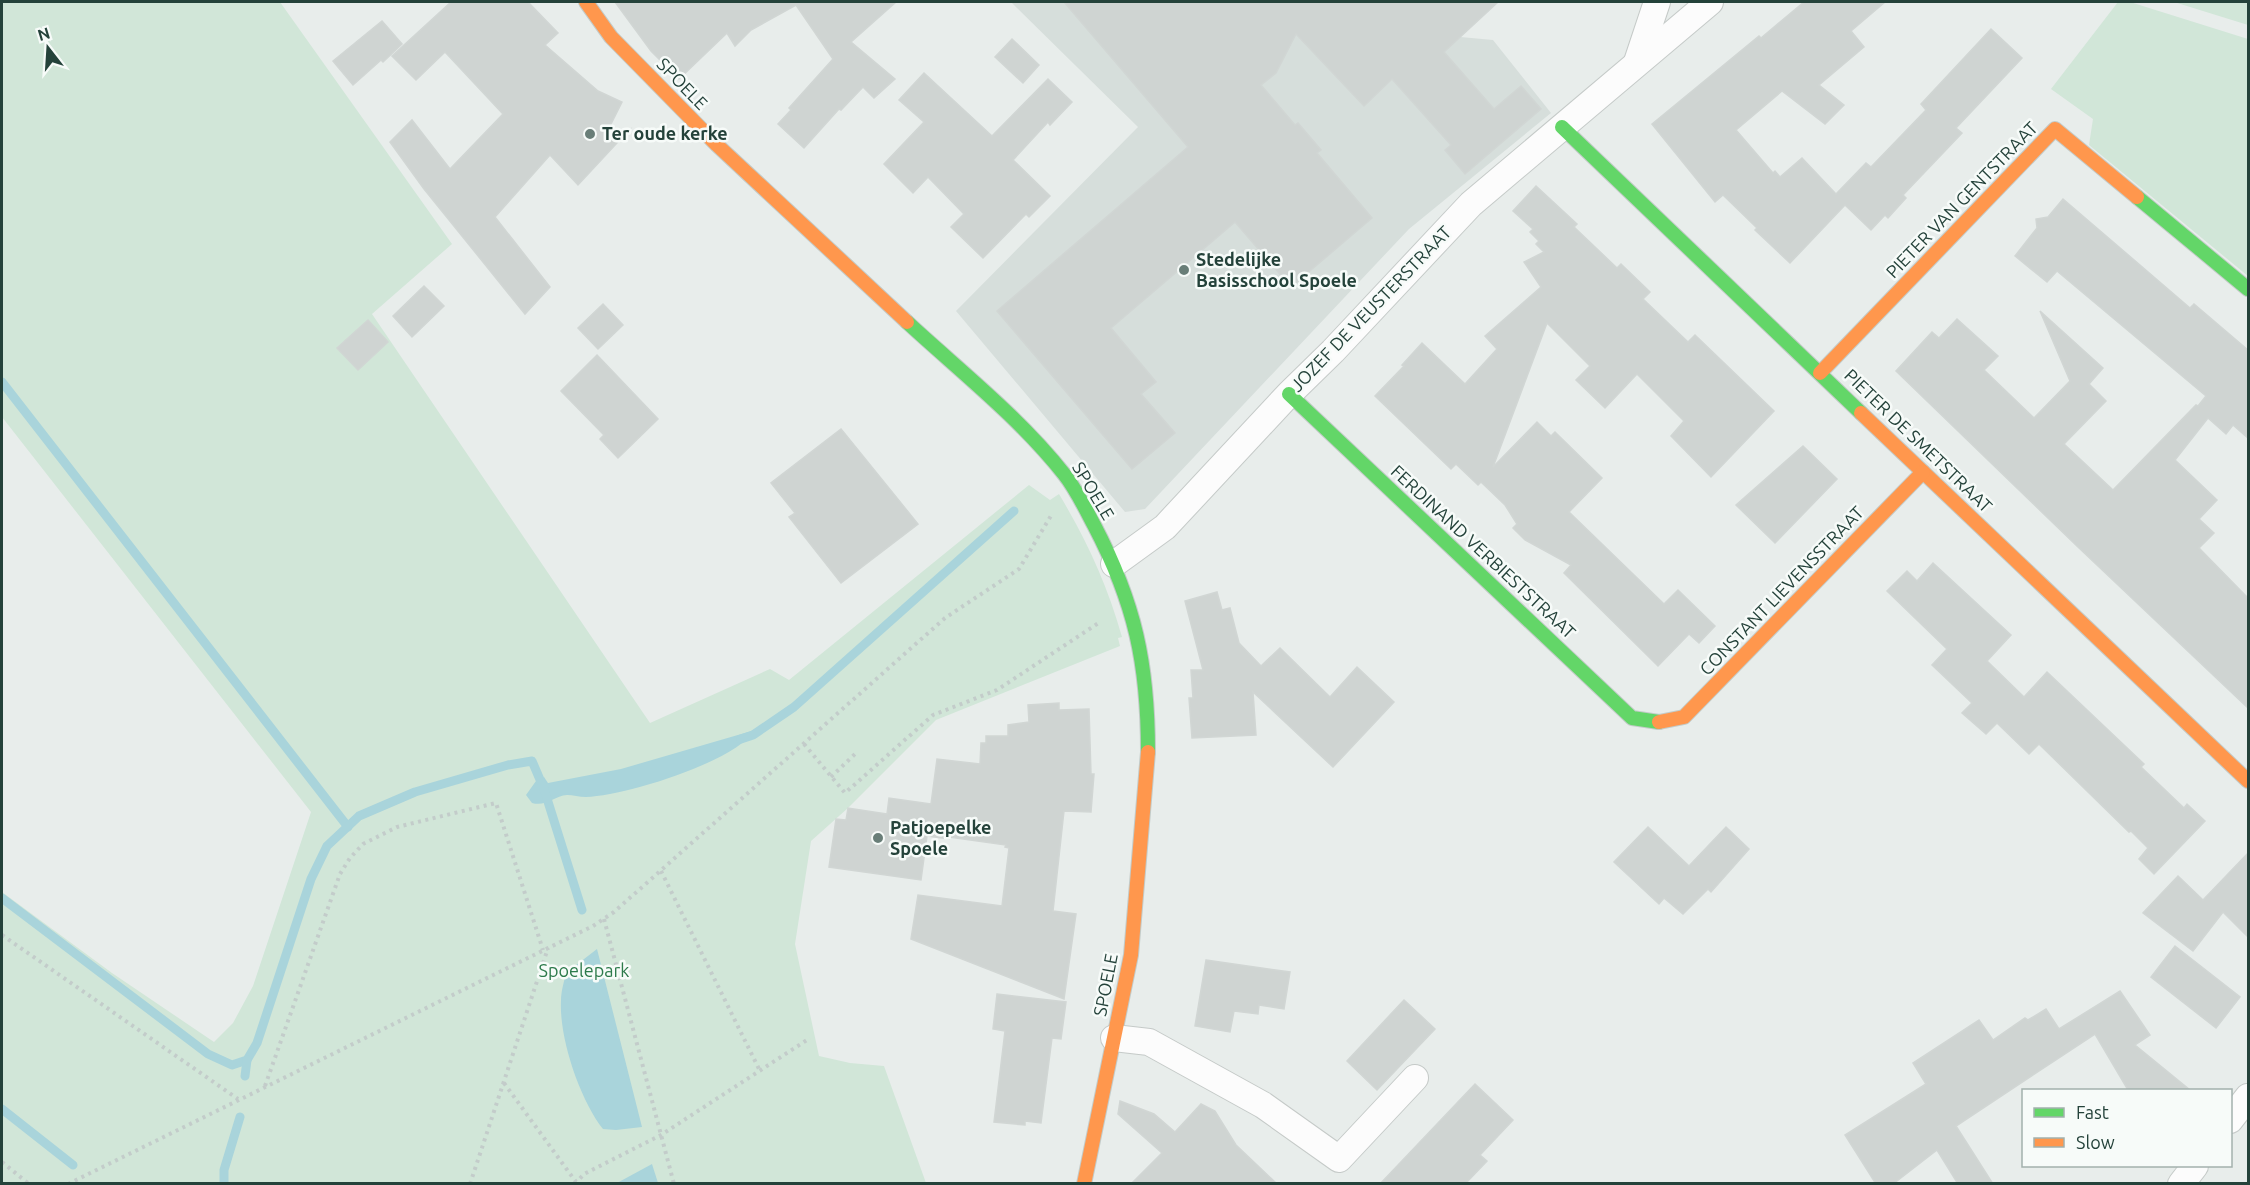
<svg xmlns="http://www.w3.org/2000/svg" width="2250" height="1185" font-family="Ubuntu,sans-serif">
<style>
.built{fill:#d6dedb}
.green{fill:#d1e6d8}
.water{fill:#a9d4db}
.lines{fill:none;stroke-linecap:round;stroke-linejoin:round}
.stream{stroke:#a9d4db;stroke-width:9}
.building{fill:#cfd4d2;stroke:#d1d6d4;stroke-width:1.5}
.street-casing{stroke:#c5cac8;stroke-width:28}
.fast-casing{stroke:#c3cbc8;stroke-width:16}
.slow-casing{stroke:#c3cbc8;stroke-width:16}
.path{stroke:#c3ccca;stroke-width:4;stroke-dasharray:3 4.5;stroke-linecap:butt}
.street{stroke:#fcfcfc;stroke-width:26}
.fast{stroke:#63d668;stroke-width:14}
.slow{stroke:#ff974d;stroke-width:14}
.poi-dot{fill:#697e78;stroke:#f7fbf9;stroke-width:2}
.labels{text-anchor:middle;stroke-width:5;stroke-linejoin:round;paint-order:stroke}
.street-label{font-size:18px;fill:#24423a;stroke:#f7fbf9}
.poi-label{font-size:18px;font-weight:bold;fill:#24423a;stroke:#f7fbf9;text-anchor:start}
.park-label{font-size:18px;fill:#2d7a4b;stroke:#f7fbf9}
</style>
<rect width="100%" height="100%" fill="#e8edeb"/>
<path class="built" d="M 1011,2 L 1399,2 L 1428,34 L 1493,40 L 1551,113 L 1409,229 L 1145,509 L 1125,512 L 956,311 L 1138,127 Z"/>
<g class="green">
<path d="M 2,2 L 280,2 L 452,244 L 372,314 L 650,723 L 770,669 L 789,680 L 1029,485 L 1050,500 L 1059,494 C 1087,541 1107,584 1122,637 L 1118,638 L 1120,646 L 936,720 L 848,808 L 811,841 L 795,944 L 819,1056 L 850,1063 L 884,1066 L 926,1183 L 2,1183 L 2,892 L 112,973 L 214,1042 L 233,1023 L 253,986 L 311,812 L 2,417 Z"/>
<path d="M 2118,2 L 2130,2 L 2248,39 L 2248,276 L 2089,145 L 2093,119 L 2051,89 Z"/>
<path d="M 2174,2 L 2248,2 L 2248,25 Z"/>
</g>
<g class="water">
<path d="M 755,730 C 735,762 624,796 586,797 C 579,797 573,795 567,795 C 554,796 546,807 532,803 L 526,795 L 536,781 L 544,777 L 548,783 L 621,769 Z"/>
<path d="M 597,949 L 642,1127 L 616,1130 L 603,1129 C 580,1100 559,1038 561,1001 C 561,991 564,982 566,973 Z"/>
<path d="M 652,1164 L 658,1183 L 617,1183 Z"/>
</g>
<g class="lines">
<g class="stream">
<path d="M 2,382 L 348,827"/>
<path d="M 741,739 L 753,735 L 794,707 L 1014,511"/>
<path d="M 2,898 L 208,1054 L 232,1065 L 247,1060 L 257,1043 L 311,879 L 327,846 L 359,816 L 415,792 L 508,765 L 532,761 L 544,789 L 582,910"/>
<path d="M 245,1076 L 247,1060"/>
<path d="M 2,1109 L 73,1165"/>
<path d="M 224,1184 L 224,1170 L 240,1117"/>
</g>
</g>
<g class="building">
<path d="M 451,2 L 528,2 L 558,33 L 545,45 L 598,91 L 622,102 L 605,136 L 630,129 L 578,185 L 550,155 L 495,217 L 550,287 L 525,314 L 424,189 L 390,142 L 412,120 L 450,169 L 503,114 L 445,52 L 416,80 L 392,56 Z"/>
<path d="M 615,2 L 896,2 L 851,42 L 895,79 L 874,98 L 863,87 L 841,110 L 839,109 L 804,148 L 778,124 L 791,110 L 789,108 L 833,59 L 796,5 L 751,30 L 735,46 L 727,33 L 679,79 L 651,51 Z"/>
<path d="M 1064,2 L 1498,2 L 1444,52 L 1494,109 L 1521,86 L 1541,109 L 1465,174 L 1445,150 L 1451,145 L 1392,79 L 1364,106 L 1296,34 L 1276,73 L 1261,85 L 1295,125 L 1298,123 L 1321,150 L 1317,153 L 1372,218 L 1291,287 L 1235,222 L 1111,328 L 1156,382 L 1141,394 L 1175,433 L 1132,469 L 997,311 L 1188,147 Z"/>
<path d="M 1804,2 L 1885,2 L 1851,31 L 1864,47 L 1819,85 L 1844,105 L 1825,124 L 1782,91 L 1736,130 L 1773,173 L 1775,171 L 1780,177 L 1802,158 L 1836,194 L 1866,163 L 1871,167 L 1926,110 L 1921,104 L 1991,29 L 2022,58 L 1956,128 L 1962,133 L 1903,195 L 1906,198 L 1888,218 L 1885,215 L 1871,230 L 1845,205 L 1790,263 L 1755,230 L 1757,228 L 1723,195 L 1715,202 L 1652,124 L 1759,36 L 1761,38 Z"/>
<path d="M 382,21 L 402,44 L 383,62 L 381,60 L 353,85 L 333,61 Z"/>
<path d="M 1012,39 L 1039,65 L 1023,83 L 995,57 Z"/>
<path d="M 924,73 L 992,136 L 1048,79 L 1072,102 L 1050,125 L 1048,122 L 1013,160 L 1050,196 L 1029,217 L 1026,214 L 983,258 L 951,227 L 964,214 L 928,177 L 913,193 L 884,164 L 924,122 L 899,100 Z"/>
<path d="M 1536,186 L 1577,224 L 1574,227 L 1617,268 L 1621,264 L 1650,292 L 1643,299 L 1688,342 L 1695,335 L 1774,411 L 1711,477 L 1671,436 L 1684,421 L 1637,374 L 1605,408 L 1576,380 L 1590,366 L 1547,323 L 1493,467 L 1537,422 L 1551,436 L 1555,432 L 1602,478 L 1569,512 L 1664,604 L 1678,590 L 1715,626 L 1699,643 L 1689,634 L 1658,666 L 1564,573 L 1571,565 L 1525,540 L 1513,528 L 1517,524 L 1505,505 L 1481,482 L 1478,485 L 1456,464 L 1451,469 L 1375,396 L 1404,366 L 1402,365 L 1422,343 L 1465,384 L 1497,349 L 1485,336 L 1541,287 L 1524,262 L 1544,252 L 1536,244 L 1539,241 L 1530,232 L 1533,229 L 1513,211 Z"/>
<path d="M 2063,199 L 2190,308 L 2194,304 L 2248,350 L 2248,438 L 2233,425 L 2226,434 L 2208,418 L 2175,460 L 2217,500 L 2199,519 L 2214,533 L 2199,548 L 2248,598 L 2248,708 L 2079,548 L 1896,371 L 1932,332 L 1939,338 L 1957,319 L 1998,356 L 1984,370 L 2034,418 L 2070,381 L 2040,311 L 2103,368 L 2089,384 L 2106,401 L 2064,444 L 2113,490 L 2196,405 L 2198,406 L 2206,396 L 2057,271 L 2047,282 L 2015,256 L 2037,228 L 2036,219 L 2048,217 Z"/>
<path d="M 424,286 L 444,306 L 412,337 L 393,316 Z"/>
<path d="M 603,304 L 623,325 L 598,349 L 578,328 Z"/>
<path d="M 368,320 L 388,342 L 358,370 L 337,348 Z"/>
<path d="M 597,355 L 658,419 L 618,458 L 600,439 L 604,435 L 561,391 Z"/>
<path d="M 841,429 L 918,524 L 841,583 L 789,517 L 795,513 L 771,483 Z"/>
<path d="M 1803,446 L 1837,479 L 1775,543 L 1736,505 Z"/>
<path d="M 1933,563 L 2011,635 L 1987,661 L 2024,697 L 2047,672 L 2144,764 L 2141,767 L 2184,808 L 2187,804 L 2205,821 L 2154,874 L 2139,859 L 2148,848 L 2131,831 L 2129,832 L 2039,744 L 2029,754 L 1997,723 L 1986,734 L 1962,713 L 1972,703 L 1932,665 L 1947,649 L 1887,591 L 1907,571 L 1917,581 Z"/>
<path d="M 1217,592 L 1222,610 L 1230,608 L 1239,643 L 1261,666 L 1280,648 L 1330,697 L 1357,667 L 1394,702 L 1333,767 L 1253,692 L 1256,735 L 1192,738 L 1189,698 L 1193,698 L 1191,670 L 1203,670 L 1185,601 Z"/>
<path d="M 1059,703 L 1059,710 L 1089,709 L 1091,774 L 1094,774 L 1091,812 L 1064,811 L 1053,911 L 1076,914 L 1064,999 L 911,939 L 918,895 L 1002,906 L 1009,848 L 1005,847 L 1006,845 L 949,837 L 949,839 L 927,836 L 921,880 L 829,867 L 836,819 L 846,820 L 848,808 L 887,814 L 889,798 L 931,804 L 937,759 L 980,764 L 981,743 L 986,743 L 986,736 L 1008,736 L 1008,725 L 1029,722 L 1028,705 Z"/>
<path d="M 1648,827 L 1689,866 L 1726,827 L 1749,849 L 1711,892 L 1708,889 L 1683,914 L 1664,898 L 1659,904 L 1614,862 Z"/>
<path d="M 2248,853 L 2248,937 L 2223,912 L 2193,951 L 2143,913 L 2178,876 L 2203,900 Z"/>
<path d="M 2175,946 L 2240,997 L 2216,1028 L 2151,977 Z"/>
<path d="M 1206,960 L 1290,972 L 1284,1009 L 1259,1005 L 1258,1014 L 1234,1011 L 1230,1032 L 1195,1026 Z"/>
<path d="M 2120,991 L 2150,1035 L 2135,1045 L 2190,1090 L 2128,1090 L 2095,1034 L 1956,1126 L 1993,1184 L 1958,1184 L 1937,1150 L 1893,1184 L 1876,1184 L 1845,1135 L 1926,1084 L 1913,1063 L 1979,1020 L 1993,1040 L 2025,1018 L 2028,1020 L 2046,1009 L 2059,1029 Z"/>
<path d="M 997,994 L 1066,1002 L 1061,1039 L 1052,1038 L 1041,1123 L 1025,1121 L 1025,1125 L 994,1122 L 1005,1031 L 993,1029 Z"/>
<path d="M 1404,1000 L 1435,1029 L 1377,1090 L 1347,1061 Z"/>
<path d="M 1475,1084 L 1513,1120 L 1480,1155 L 1487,1161 L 1465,1184 L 1380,1184 Z"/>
<path d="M 1120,1101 L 1154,1114 L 1175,1132 L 1201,1104 L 1215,1111 L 1236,1145 L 1277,1184 L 1131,1184 L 1162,1153 L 1118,1114 Z"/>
</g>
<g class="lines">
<g class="street-casing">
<g id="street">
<path d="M 1637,62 L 1657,2"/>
<path d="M 1114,564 L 1165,527 L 1289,394 L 1333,351 L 1471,204 L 1710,2"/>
<path d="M 1114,1038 L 1149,1042 L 1263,1105 L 1339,1159 L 1415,1078"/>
<path d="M 2230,1120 L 2248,1097"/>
<path d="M 2181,1184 L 2195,1166"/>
</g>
</g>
<g class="fast-casing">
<g id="fast">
<path d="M 1562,127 L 1861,413"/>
<path d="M 2137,197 L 2248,289"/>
<path d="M 907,322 C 960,371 1019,417 1064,474 C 1076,489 1085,508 1094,525 C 1135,603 1148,664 1148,752"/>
<path d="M 1289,394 L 1632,718 L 1659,722"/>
</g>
</g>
<g class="slow-casing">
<g id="slow">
<path d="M 586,2 L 611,37 L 717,145 L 907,322"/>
<path d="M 1820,373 L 2055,129 L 2137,197"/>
<path d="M 1861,413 L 2248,781"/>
<path d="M 1659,722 L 1684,717 L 1923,472"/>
<path d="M 1084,1184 L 1131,955 L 1148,752"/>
</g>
</g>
<g class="path">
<path d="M 804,744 L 845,793 L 933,715 L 997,690 L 1100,622"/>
<path d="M 831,777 L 855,754"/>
<path d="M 661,871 L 760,1071"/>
<path d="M 604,919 L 674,1184"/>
<path d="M 2,935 L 238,1099"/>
<path d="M 504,1083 L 576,1182"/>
<path d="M 265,1086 L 340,874 L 350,858 L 363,844 L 397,827 L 496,803 L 543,950"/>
<path d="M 2,1162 L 29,1184"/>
<path d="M 68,1184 L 593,926 L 614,912 L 945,618 L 1019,569 L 1052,514"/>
<path d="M 470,1184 L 548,948"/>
<path d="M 575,1184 L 584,1174 L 661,1135 L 810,1038"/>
</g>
<use href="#street" class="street"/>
<use href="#fast" class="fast"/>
<use href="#slow" class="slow"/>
</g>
<g class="poi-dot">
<circle cx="590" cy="134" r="6"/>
<circle cx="1184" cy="270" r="6"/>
<circle cx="878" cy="838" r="6"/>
</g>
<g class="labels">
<g class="street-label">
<text transform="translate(682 84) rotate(46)" y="6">SPOELE</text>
<text transform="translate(1962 200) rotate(-46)" y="6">PIETER VAN GENTSTRAAT</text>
<text transform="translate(1371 309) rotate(-46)" y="6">JOZEF DE VEUSTERSTRAAT</text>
<text transform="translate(1918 441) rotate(44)" y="6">PIETER DE SMETSTRAAT</text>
<text transform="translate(1093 491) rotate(59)" y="6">SPOELE</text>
<text transform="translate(1483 552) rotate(43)" y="6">FERDINAND VERBIESTSTRAAT</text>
<text transform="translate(1782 591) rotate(-46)" y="6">CONSTANT LIEVENSSTRAAT</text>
<text transform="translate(1106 985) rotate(-79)" y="6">SPOELE</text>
</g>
<g class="poi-label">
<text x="602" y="140">Ter oude kerke</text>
<text x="1196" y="266">Stedelijke<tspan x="1196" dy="21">Basisschool Spoele</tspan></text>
<text x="890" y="834">Patjoepelke<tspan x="890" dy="21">Spoele</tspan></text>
</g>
<g class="park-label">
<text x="584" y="977">Spoelepark</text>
</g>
</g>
<rect width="2250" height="1185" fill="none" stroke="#24423a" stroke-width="6"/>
<rect x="2022" y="1089" width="210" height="78" fill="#f7fbf9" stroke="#a3b1ad" stroke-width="1.5"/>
<rect x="2034" y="1108" width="30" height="9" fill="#63d668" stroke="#a3b1ad" stroke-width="1.5"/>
<text x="2076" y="1119" font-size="18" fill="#24423a">Fast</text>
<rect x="2034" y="1138" width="30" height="9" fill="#ff974d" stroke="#a3b1ad" stroke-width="1.5"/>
<text x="2076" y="1149" font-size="18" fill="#24423a">Slow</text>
<g transform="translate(48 48) rotate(343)" stroke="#f7fbf9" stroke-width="4.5" paint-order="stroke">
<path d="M0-4.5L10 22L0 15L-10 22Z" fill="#24423a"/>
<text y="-9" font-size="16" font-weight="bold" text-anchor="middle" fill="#24423a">N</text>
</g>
</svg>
